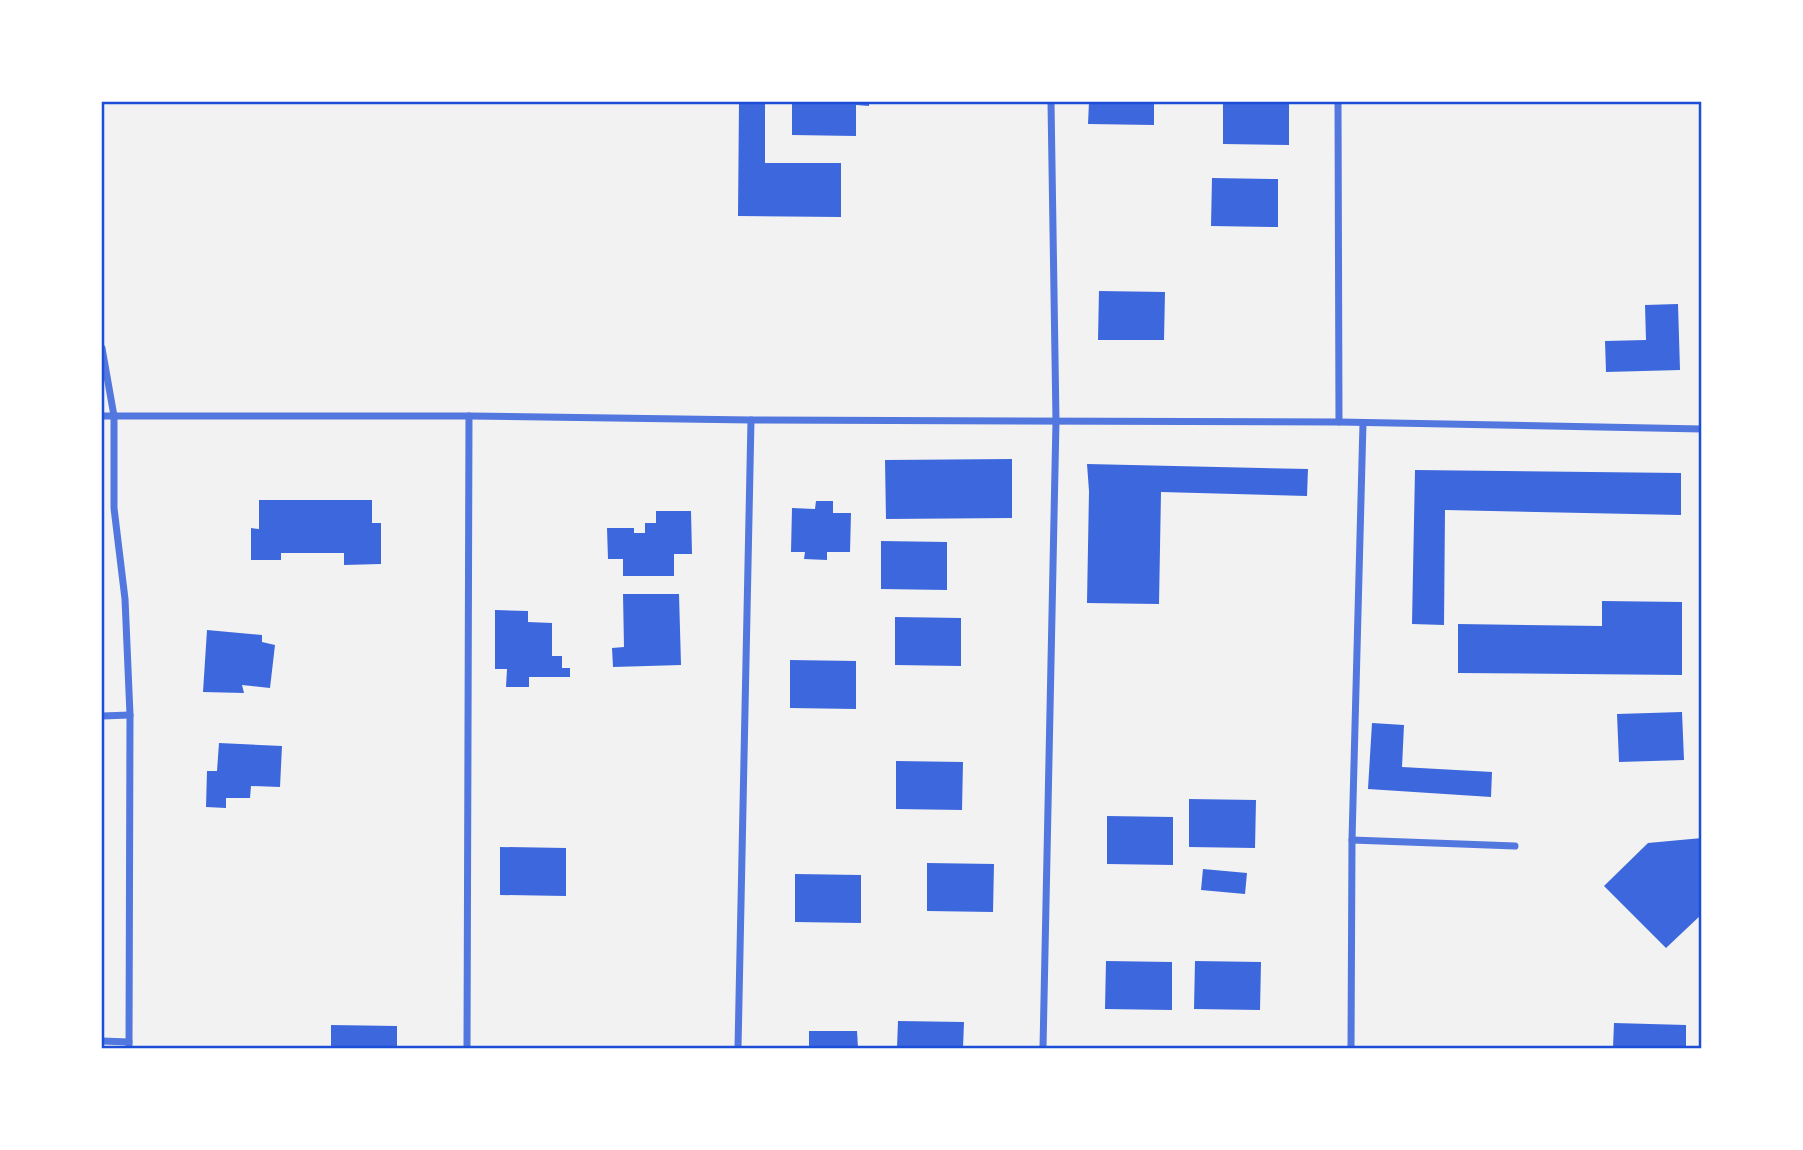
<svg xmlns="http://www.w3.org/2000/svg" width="1803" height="1150" font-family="Rubik,sans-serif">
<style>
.building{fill:#3d67dc}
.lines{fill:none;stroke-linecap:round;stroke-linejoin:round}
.minor{stroke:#5277de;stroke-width:7}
.neatline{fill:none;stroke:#1d4ed8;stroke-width:2.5}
</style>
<rect width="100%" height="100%" fill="#f2f2f2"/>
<g class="building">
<path d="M 739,102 L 765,102 L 765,163 L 841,163 L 841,217 L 738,216 Z"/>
<path d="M 792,102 L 869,102 L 869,106 L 856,105 L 856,136 L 792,135 Z"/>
<path d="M 1089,102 L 1154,102 L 1154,125 L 1088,124 Z"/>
<path d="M 1223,102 L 1289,102 L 1289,145 L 1223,144 Z"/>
<path d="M 1212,178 L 1278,179 L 1278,227 L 1211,226 Z"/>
<path d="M 1099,291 L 1165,292 L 1164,340 L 1098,340 Z"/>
<path d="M 1678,304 L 1680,370 L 1606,372 L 1605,341 L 1646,340 L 1645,305 Z"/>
<path d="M 1012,459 L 1012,518 L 886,519 L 885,460 Z"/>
<path d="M 1087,464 L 1308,469 L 1307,496 L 1161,492 L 1159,604 L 1087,603 L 1089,491 Z"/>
<path d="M 1415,470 L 1681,473 L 1681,515 L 1445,510 L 1444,625 L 1412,624 Z"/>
<path d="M 259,500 L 372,500 L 372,523 L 381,523 L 381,564 L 344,565 L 344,553 L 281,553 L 281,560 L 251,560 L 251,528 L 259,529 Z"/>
<path d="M 816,501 L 833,501 L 833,513 L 851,513 L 850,552 L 827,552 L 827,560 L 804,559 L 805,552 L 791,552 L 792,508 L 815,509 Z"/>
<path d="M 656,511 L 691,511 L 692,554 L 674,554 L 674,576 L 623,576 L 623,559 L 608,559 L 607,528 L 634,528 L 634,533 L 645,533 L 645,523 L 656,523 Z"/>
<path d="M 881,541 L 947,542 L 947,590 L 881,589 Z"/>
<path d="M 623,594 L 679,594 L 681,665 L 613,667 L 612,648 L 624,647 Z"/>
<path d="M 1602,601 L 1682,602 L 1682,675 L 1458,673 L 1458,624 L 1602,626 Z"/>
<path d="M 495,610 L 528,611 L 528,622 L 552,623 L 552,656 L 562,656 L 562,668 L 570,668 L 570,677 L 529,677 L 529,687 L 506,687 L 507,669 L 495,669 Z"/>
<path d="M 895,617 L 961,618 L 961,666 L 895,665 Z"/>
<path d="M 207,630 L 262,635 L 262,642 L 275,645 L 270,688 L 242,685 L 244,693 L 203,692 Z"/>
<path d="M 790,660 L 856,661 L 856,709 L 790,708 Z"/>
<path d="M 1682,712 L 1684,760 L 1619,762 L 1617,714 Z"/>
<path d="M 1372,723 L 1404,725 L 1402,767 L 1492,772 L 1491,797 L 1368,789 Z"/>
<path d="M 219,743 L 282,746 L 280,787 L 251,786 L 250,798 L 226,798 L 226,808 L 206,807 L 207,771 L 217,771 Z"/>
<path d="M 896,761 L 963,762 L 962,810 L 896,809 Z"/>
<path d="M 1189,799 L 1256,800 L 1255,848 L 1189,847 Z"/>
<path d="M 1107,816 L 1173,817 L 1173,865 L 1107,864 Z"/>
<path d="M 1702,838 L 1702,914 L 1666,948 L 1604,886 L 1648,843 Z"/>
<path d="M 500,847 L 566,848 L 566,896 L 500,895 Z"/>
<path d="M 927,863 L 994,864 L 993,912 L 927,911 Z"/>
<path d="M 1203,869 L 1247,873 L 1245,894 L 1201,890 Z"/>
<path d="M 795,874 L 861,875 L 861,923 L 795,922 Z"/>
<path d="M 1106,961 L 1172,962 L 1172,1010 L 1105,1009 Z"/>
<path d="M 1195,961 L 1261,962 L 1260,1010 L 1194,1009 Z"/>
<path d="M 898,1021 L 964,1022 L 963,1048 L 897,1048 Z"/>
<path d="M 1614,1023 L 1686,1025 L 1686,1048 L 1613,1048 Z"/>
<path d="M 331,1025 L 397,1026 L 397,1048 L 331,1048 Z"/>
<path d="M 809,1031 L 857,1031 L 858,1048 L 809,1048 Z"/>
</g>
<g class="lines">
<g class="minor">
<path d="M 1338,102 L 1339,422"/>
<path d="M 102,348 L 114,416 L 114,508 L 125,599 L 130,715 L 129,1048"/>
<path d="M 102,416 L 469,416 L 751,420 L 1339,422 L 1702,429"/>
<path d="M 102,716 L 130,715"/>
<path d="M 1352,840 L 1515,846"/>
<path d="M 102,1041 L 129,1042"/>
<path d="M 467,1048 L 469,416"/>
<path d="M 738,1048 L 751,420"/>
<path d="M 1043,1048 L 1056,421 L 1051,102"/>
<path d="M 1351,1048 L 1352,840 L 1363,423"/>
</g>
</g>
<rect width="1803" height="1150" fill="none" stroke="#ffffff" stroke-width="206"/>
<rect x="103" y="103" width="1597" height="944" class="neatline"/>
</svg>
